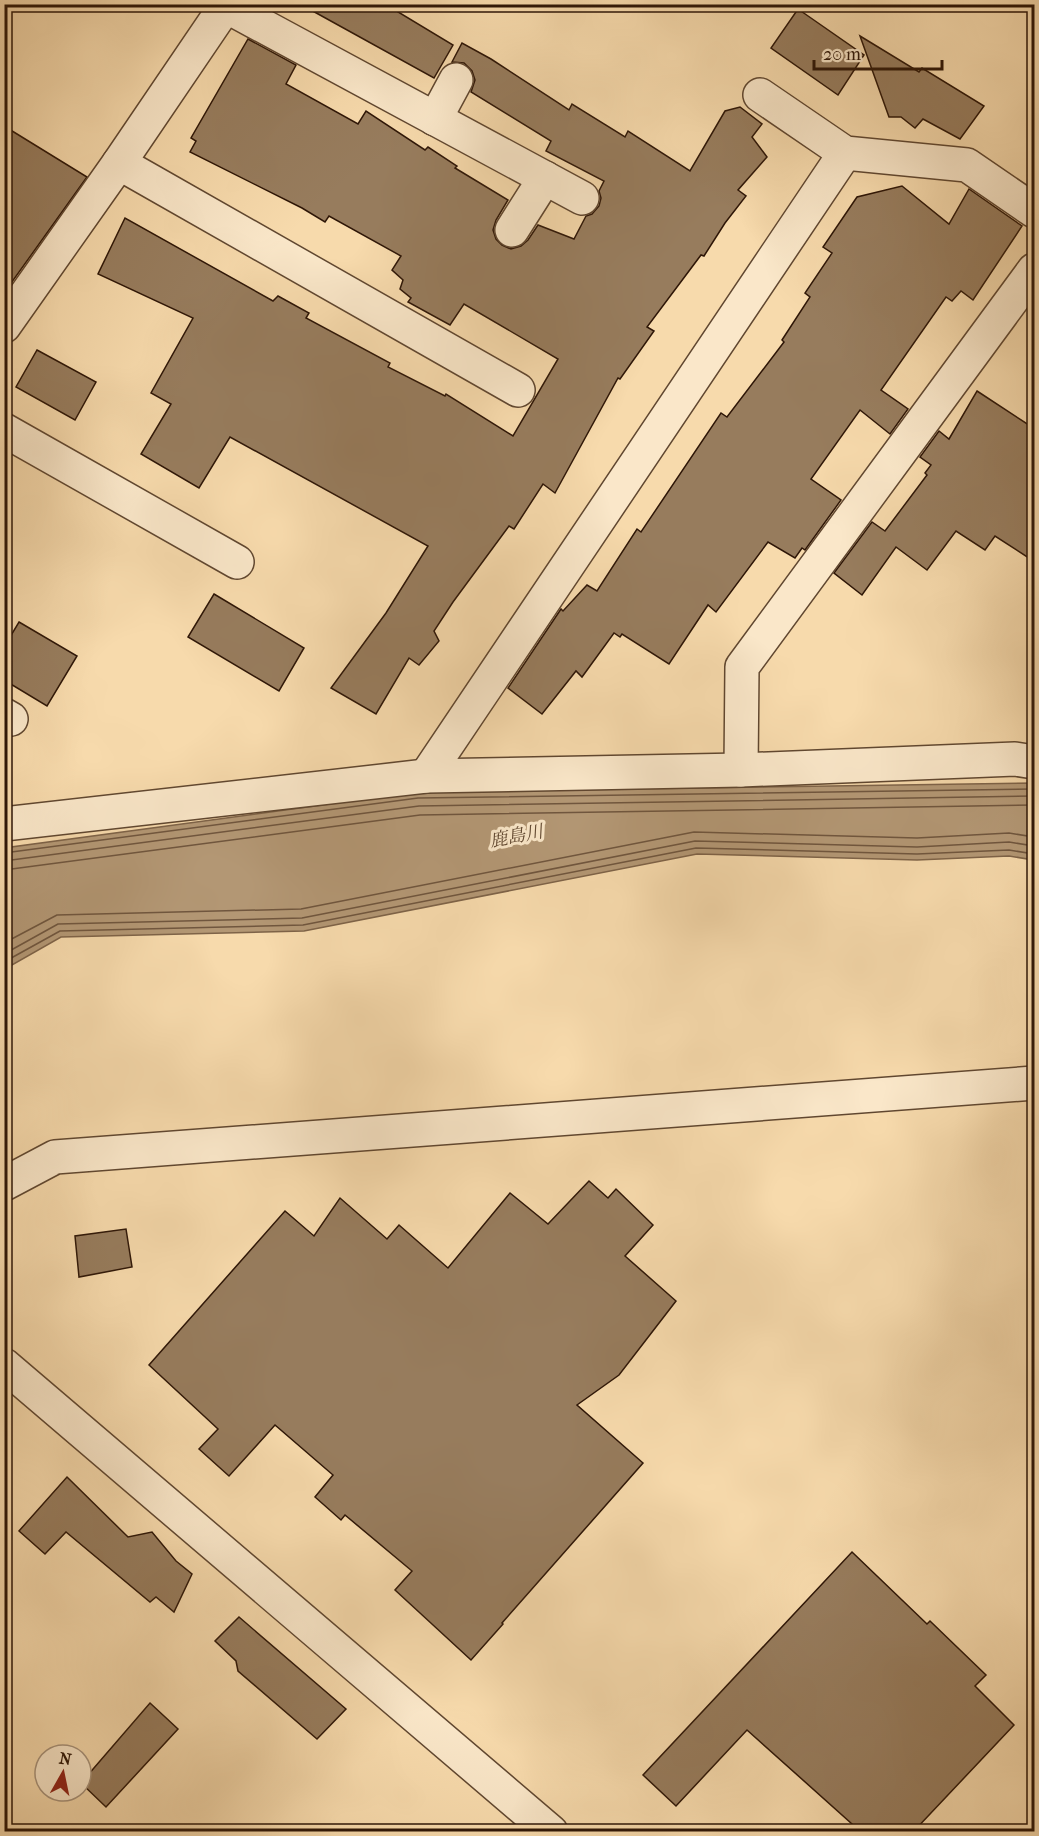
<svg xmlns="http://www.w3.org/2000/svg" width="1039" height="1836" font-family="'IM FELL French Canon','Noto Serif JP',serif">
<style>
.water{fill:#b39774;stroke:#7e6348;stroke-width:1.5}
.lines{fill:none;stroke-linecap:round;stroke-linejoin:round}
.shore{stroke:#70563e;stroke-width:1.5}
.building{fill:#977c5d;stroke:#2e1607;stroke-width:1.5}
.minor-casing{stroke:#604730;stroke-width:36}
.tertiary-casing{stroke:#604730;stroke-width:36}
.minor{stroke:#fae7c9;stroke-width:33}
.tertiary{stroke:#fae7c9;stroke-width:33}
.labels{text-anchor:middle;stroke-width:6;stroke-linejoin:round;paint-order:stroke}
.water-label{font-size:18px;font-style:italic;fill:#634a33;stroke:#fae7c9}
</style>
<rect width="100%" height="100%" fill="#f7daac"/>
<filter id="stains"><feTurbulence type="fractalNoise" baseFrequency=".00333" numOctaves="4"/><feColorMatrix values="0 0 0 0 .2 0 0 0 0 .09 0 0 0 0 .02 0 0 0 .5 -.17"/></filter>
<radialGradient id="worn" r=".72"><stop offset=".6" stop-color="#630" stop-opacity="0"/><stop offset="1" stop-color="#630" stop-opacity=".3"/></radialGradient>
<path class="water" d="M 1034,783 L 1034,860 L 1009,856 L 917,860 L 697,854 L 304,931 L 61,937 L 5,969 L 4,848 L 418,792 Z"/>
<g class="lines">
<g class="shore">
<path d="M 4,853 L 418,798 L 1034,789"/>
<path d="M 4,861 L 419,806 L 1034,796"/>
<path d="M 4,870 L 420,815 L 1034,805"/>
<path d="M 4,943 L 57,915 L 301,909 L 694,832 L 917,838 L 1009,833 L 1034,837"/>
<path d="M 4,954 L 58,924 L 302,918 L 695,841 L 917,847 L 1009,842 L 1034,846"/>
<path d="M 4,962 L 60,931 L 303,925 L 696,848 L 917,854 L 1009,850 L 1034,854"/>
</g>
</g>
<g class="building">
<path d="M 300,4 L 385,4 L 453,45 L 434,78 Z"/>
<path d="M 798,9 L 864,55 L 838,95 L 771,48 Z"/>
<path d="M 860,36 L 919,72 L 922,68 L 984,106 L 960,139 L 923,119 L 915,128 L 901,117 L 889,117 Z"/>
<path d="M 248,39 L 296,65 L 286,84 L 358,124 L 366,111 L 425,150 L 428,147 L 457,166 L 455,168 L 508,200 L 496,220 L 493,230 L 496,239 L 502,245 L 511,249 L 521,246 L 528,240 L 538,225 L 574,239 L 586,216 L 592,214 L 599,206 L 601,198 L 599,191 L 604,181 L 546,151 L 551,141 L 471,92 L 475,80 L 472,71 L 464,63 L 452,62 L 462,43 L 491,59 L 569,110 L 572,104 L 625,137 L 628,131 L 690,171 L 725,111 L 740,107 L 762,124 L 752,137 L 767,157 L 738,190 L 746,196 L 725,223 L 704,256 L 701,255 L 647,327 L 654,331 L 620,379 L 618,378 L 555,493 L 543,484 L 514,529 L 509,526 L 453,602 L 434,631 L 439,641 L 419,665 L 409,658 L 376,714 L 331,688 L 386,613 L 428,546 L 230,437 L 199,488 L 141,454 L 171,404 L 151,393 L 193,318 L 98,274 L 125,218 L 273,301 L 278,296 L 309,313 L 306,318 L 390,363 L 388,367 L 445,396 L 446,394 L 513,436 L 558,359 L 464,304 L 450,325 L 408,302 L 411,298 L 400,289 L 403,280 L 392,270 L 401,256 L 329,216 L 325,222 L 302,208 L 190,152 L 196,141 L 191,138 Z"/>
<path d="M 4,126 L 87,177 L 4,293 Z"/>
<path d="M 902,186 L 949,224 L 969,189 L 1022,226 L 973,300 L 961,291 L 952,301 L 946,297 L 881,390 L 908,409 L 890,434 L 860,410 L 811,479 L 841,500 L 805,550 L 802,548 L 795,558 L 768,542 L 716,612 L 708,605 L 669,664 L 622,634 L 620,637 L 614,633 L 582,677 L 576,671 L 542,714 L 508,688 L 561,609 L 563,611 L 587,585 L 597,591 L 637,529 L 641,532 L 721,413 L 727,417 L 784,342 L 782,340 L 810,297 L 805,293 L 832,253 L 823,247 L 857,197 Z"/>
<path d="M 37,350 L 96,382 L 75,420 L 16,387 Z"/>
<path d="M 977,391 L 1035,429 L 1035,562 L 995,536 L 985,550 L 956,531 L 927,570 L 896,547 L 862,595 L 834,573 L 872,522 L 885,531 L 927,475 L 925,473 L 931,465 L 920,457 L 939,431 L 949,439 Z"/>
<path d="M 214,594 L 304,648 L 279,691 L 188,637 Z"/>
<path d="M 19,622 L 77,656 L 47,706 L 4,680 L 4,647 Z"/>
<path d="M 589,1181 L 608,1198 L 616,1189 L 653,1225 L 625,1256 L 676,1301 L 619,1375 L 577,1405 L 643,1463 L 502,1623 L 503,1624 L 471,1660 L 395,1590 L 412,1571 L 345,1515 L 341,1520 L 315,1497 L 333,1475 L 275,1425 L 229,1476 L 199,1449 L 218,1429 L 149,1365 L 285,1211 L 314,1236 L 340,1198 L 387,1239 L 399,1225 L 448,1268 L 510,1193 L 548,1224 Z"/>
<path d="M 126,1229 L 132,1267 L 79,1277 L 75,1236 Z"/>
<path d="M 67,1477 L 128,1537 L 152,1532 L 176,1561 L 192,1574 L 174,1612 L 156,1597 L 150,1602 L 66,1532 L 45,1554 L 19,1531 Z"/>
<path d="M 852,1552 L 927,1624 L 930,1621 L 986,1675 L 975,1686 L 1014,1725 L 913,1832 L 861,1832 L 747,1730 L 676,1806 L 643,1775 Z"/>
<path d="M 239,1617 L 346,1709 L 317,1739 L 238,1671 L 236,1661 L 215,1641 Z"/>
<path d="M 150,1703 L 178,1729 L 106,1807 L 81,1783 Z"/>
</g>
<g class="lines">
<g class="minor-casing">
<g id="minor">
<path d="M 226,6 L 582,198"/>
<path d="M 760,95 L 845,153 L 967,165 L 1034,211"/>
<path d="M 435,119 L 456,80"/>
<path d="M 119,163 L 518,390"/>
<path d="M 512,230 L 545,178"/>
<path d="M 4,326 L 119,163 L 227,4"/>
<path d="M 4,430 L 237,562"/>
<path d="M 4,715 L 11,719"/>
<path d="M 741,770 L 742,667 L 1034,270"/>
<path d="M 426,776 L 845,153"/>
<path d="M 4,824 L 426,776 L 741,770 L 1015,759 L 1034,762"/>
<path d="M 4,1184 L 55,1157 L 1034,1083"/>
</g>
</g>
<g class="tertiary-casing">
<path id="tertiary" d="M 4,1365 L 551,1832"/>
</g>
<use href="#minor" class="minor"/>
<use href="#tertiary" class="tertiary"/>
</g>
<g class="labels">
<g class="water-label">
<text transform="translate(516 836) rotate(-11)" y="6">鹿島川</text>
</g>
</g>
<rect width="1039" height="1836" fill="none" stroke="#f7daac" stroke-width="24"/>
<rect x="6" y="6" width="1027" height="1824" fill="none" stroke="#2e1607" stroke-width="3"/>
<rect x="12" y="12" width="1015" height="1812" fill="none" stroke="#2e1607" stroke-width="1.5"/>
<g transform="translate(63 1773) rotate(9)"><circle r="28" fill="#fae7c9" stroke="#a8937b" stroke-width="1.5"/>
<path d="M0-4.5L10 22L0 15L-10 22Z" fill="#8f2418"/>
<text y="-9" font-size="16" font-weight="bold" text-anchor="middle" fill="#2e1607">N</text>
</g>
<path d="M814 60v9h128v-9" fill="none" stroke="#2e1607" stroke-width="3"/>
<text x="823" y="60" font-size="18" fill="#2e1607" stroke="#fae7c9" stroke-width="4.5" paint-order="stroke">20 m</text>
<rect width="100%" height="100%" filter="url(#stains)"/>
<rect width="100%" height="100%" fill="url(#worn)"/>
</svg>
